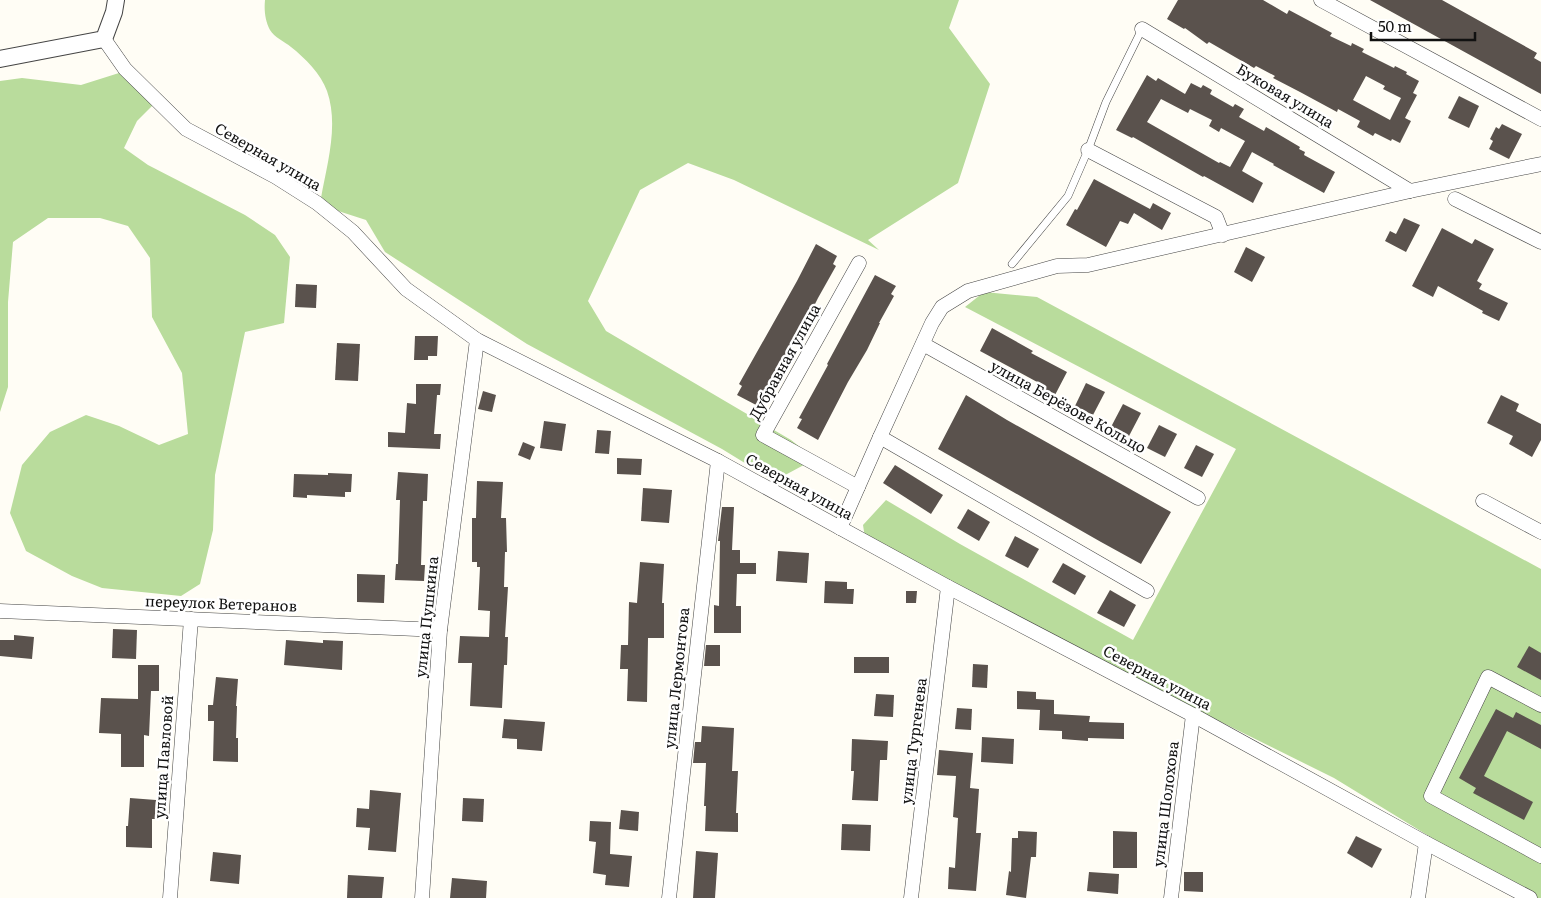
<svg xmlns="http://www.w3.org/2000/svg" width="1541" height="898" font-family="Literata,serif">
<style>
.forest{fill:#b9dc9c}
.building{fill:#5a524d;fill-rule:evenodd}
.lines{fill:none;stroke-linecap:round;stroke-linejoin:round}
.service-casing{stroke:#444;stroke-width:8}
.minor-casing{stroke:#444;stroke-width:15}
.tertiary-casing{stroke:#444;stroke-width:18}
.service{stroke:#fff;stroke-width:7}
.minor{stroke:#fff;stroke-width:14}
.tertiary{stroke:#fff;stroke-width:16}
.labels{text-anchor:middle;stroke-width:5;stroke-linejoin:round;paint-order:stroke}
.street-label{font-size:15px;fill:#111;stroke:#fff}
</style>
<rect width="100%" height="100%" fill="#fffdf5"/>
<g class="forest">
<path d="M 265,0 L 959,0 L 949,28 L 990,84 L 958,183 L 868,240 L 879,250 L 734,180 L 688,163 L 640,190 L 588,301 L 606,331 L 791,440 L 815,459 L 774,481 L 722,449 L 527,344 L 385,252 L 366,220 L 332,209 L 321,198 C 327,164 339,125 327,91 C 321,74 305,58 291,47 C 285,42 274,37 270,30 C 265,21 264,10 265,0 Z"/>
<path d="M 119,73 L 153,105 L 137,121 L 124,148 L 148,165 L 245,215 L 275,235 L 290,257 L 284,323 L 245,332 L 215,475 L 213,530 L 200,584 L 181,596 L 102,588 L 72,576 L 26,551 L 10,513 L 22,465 L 50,432 L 86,415 L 119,426 L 159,445 L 188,434 L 182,373 L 152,317 L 150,258 L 128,226 L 100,218 L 48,218 L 13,242 L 8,302 L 8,387 L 0,412 L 0,81 L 22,78 L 81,85 Z"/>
<path d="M 984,292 L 1037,297 L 1541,569 L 1541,898 L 1530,898 L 1334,778 L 948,587 L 865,538 L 863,525 L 886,500 L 960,544 L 1133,640 L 1236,449 L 965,307 Z"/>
</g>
<g class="building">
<path d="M 1178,0 L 1263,0 L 1287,14 L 1289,10 L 1332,33 L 1330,36 L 1351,46 L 1352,43 L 1364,49 L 1362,52 L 1394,68 L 1395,66 L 1407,72 L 1406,74 L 1419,81 L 1413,93 L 1417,95 L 1405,118 L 1411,121 L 1400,143 L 1392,139 L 1391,141 L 1375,133 L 1373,136 L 1357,127 L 1360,121 L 1338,109 L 1337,112 L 1300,92 L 1273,78 L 1275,76 L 1256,66 L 1254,68 L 1209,42 L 1207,44 L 1185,28 L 1184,29 L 1167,19 ZM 1366,76 L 1385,86 L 1383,89 L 1401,98 L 1390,120 L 1353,100 Z"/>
<path d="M 1370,0 L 1442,0 L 1537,53 L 1534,58 L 1541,62 L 1541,94 Z"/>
<path d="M 1147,75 L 1156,81 L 1158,78 L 1185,94 L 1191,83 L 1201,88 L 1203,85 L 1212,90 L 1210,94 L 1233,107 L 1235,104 L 1244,109 L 1239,117 L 1264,131 L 1266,127 L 1300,147 L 1299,149 L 1305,152 L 1304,155 L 1335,172 L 1324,193 L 1273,165 L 1274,164 L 1252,152 L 1242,171 L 1263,183 L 1253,203 L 1204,176 L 1203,177 L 1133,137 L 1132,138 L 1116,130 ZM 1161,99 L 1188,113 L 1190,109 L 1212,120 L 1209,126 L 1219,132 L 1221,128 L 1245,141 L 1230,167 L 1220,162 L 1219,163 L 1147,122 Z"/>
<path d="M 1459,96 L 1479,106 L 1469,128 L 1448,118 Z"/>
<path d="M 1502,124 L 1522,134 L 1509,159 L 1489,149 L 1493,141 L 1490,139 L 1496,127 L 1499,129 Z"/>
<path d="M 1094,179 L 1150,209 L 1153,203 L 1171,213 L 1162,230 L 1134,213 L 1128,224 L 1120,221 L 1106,247 L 1066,225 L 1075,209 L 1077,210 Z"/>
<path d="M 1404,218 L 1420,225 L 1406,252 L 1385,241 L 1390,231 L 1396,234 Z"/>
<path d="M 1442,228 L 1472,244 L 1475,239 L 1494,249 L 1477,281 L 1482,284 L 1479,289 L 1508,303 L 1499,321 L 1482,313 L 1483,311 L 1438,286 L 1433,297 L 1412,286 Z"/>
<path d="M 816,244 L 837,256 L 833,264 L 836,266 L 818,298 L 808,318 L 809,318 L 791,350 L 790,350 L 758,406 L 737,395 L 742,386 L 739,384 L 797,281 Z"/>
<path d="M 1246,247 L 1265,257 L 1252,282 L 1234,272 Z"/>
<path d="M 875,275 L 896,286 L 891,294 L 894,296 L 879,323 L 880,323 L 867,350 L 848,382 L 818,440 L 797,428 L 802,419 L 799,418 L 828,365 L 827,364 Z"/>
<path d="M 296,284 L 317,285 L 316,308 L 295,307 Z"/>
<path d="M 992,328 L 1033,351 L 1031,353 L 1067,372 L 1055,395 L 1037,386 L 1039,383 L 980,351 Z"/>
<path d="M 415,336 L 438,336 L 437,356 L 428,356 L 428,360 L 414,360 Z"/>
<path d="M 337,343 L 360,344 L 358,381 L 335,380 Z"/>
<path d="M 1086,383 L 1105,392 L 1093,415 L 1075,406 Z"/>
<path d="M 416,384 L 441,384 L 440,395 L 437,395 L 434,434 L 441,434 L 440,449 L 388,447 L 388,432 L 405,433 L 407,403 L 416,404 Z"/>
<path d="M 483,391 L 496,395 L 492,412 L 478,409 Z"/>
<path d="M 966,395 L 1007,420 L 1171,512 L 1141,564 L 1101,542 L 938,449 Z"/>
<path d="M 1501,395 L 1519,404 L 1516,411 L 1541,424 L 1541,440 L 1532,457 L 1509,444 L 1513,436 L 1487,423 Z"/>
<path d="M 1123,404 L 1141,413 L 1129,436 L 1111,427 Z"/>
<path d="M 544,421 L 566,424 L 562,451 L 540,448 Z"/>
<path d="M 1159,425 L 1177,434 L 1165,457 L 1147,448 Z"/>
<path d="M 597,430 L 611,431 L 609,454 L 595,453 Z"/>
<path d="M 523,442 L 535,447 L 530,460 L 518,455 Z"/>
<path d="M 1196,445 L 1214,454 L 1202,477 L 1184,468 Z"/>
<path d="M 617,458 L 642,459 L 641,475 L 617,474 Z"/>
<path d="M 895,465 L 943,495 L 931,514 L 883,483 Z"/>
<path d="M 398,472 L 428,474 L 427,501 L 423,501 L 421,565 L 425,565 L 424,581 L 395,580 L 396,564 L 398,564 L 400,500 L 396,500 Z"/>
<path d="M 328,473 L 352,474 L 351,492 L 345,492 L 345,497 L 307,495 L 307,498 L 293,497 L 294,474 L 328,475 Z"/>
<path d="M 477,481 L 503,482 L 501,518 L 506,518 L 507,552 L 505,552 L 504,587 L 508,587 L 505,637 L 508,637 L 507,665 L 504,665 L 502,708 L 470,706 L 472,663 L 458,663 L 460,636 L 489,637 L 490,611 L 478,610 L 480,567 L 477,567 L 477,562 L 472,562 L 472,518 L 476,518 Z"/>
<path d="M 643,488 L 672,490 L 669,523 L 641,521 Z"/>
<path d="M 722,507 L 734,507 L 732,550 L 740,550 L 740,563 L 756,563 L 756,574 L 737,574 L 736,606 L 741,606 L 741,633 L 714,633 L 714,605 L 719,606 L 720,541 L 718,541 Z"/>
<path d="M 968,509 L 990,522 L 979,541 L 957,528 Z"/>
<path d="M 1015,536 L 1039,549 L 1028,568 L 1005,556 Z"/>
<path d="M 778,551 L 809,553 L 807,583 L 776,581 Z"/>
<path d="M 640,562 L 664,564 L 662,603 L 664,603 L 664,638 L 648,638 L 647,702 L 627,701 L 628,669 L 620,669 L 621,645 L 628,645 L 629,602 L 637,603 Z"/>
<path d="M 1063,563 L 1086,576 L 1075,595 L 1052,582 Z"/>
<path d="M 357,574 L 385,575 L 384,603 L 357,602 Z"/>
<path d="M 825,581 L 847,582 L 847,589 L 854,589 L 853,604 L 824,603 Z"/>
<path d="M 1110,590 L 1136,605 L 1124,627 L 1097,613 Z"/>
<path d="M 906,591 L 917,591 L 916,603 L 906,603 Z"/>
<path d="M 113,629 L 137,630 L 136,659 L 112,658 Z"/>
<path d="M 14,635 L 34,637 L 32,659 L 0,656 L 0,640 L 14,640 Z"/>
<path d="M 286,640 L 323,643 L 323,640 L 343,641 L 342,670 L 284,665 Z"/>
<path d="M 706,645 L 720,645 L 720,666 L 704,666 Z"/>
<path d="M 1529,646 L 1541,653 L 1541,680 L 1517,667 Z"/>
<rect x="854" y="657" width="35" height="16"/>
<path d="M 973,664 L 988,665 L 987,688 L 972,687 Z"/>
<path d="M 138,665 L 159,665 L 159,691 L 151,691 L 149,736 L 144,735 L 144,767 L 121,767 L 121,734 L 99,733 L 101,698 L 138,699 Z"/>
<path d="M 216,677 L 238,679 L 236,706 L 237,706 L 236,738 L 238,738 L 238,762 L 213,761 L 214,721 L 208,721 L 208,705 L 213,705 Z"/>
<path d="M 1017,691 L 1036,692 L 1036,699 L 1054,700 L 1054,714 L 1090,716 L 1089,722 L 1124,723 L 1124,739 L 1088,738 L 1088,741 L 1062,739 L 1062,731 L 1039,730 L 1040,710 L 1017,709 Z"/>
<path d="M 876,694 L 894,695 L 893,717 L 874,716 Z"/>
<path d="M 957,708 L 972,709 L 971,730 L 955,729 Z"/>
<path d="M 1496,709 L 1513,718 L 1516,712 L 1541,725 L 1541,749 L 1507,731 L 1484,776 L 1533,802 L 1524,820 L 1473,793 L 1476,788 L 1459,778 Z"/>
<path d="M 504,719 L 545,722 L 542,751 L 517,749 L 517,739 L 502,738 Z"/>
<path d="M 702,726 L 734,728 L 732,771 L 738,771 L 736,813 L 738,813 L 738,832 L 705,831 L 706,806 L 704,806 L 706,763 L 693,763 L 695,742 L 701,742 Z"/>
<path d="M 982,737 L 1014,739 L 1013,764 L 981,762 Z"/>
<path d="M 852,739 L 888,741 L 887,760 L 880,760 L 878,801 L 852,800 L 854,771 L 851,771 Z"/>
<path d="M 939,750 L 973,753 L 970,788 L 979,789 L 976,833 L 981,833 L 976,891 L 948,889 L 949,867 L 955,868 L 958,818 L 953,817 L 956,776 L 937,775 Z"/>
<path d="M 370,790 L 401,793 L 396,852 L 368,850 L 370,828 L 356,827 L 357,808 L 369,809 Z"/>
<path d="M 130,798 L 156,800 L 155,819 L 152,819 L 152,848 L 126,847 L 126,826 L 128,826 Z"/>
<path d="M 463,798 L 484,799 L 483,822 L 462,821 Z"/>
<path d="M 621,810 L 639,812 L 638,831 L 619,829 Z"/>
<path d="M 590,821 L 611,822 L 610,854 L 632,856 L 629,887 L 605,885 L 606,875 L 593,873 L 596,842 L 589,841 Z"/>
<path d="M 842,824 L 871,825 L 870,851 L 841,850 Z"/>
<path d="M 1018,831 L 1037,832 L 1036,857 L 1031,857 L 1026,898 L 1006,895 L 1009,871 L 1011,872 L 1012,838 L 1018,838 Z"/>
<path d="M 1113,831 L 1137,832 L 1137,868 L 1113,868 Z"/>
<path d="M 1356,836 L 1382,849 L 1372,868 L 1347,853 Z"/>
<path d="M 696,851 L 718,853 L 715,898 L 693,898 Z"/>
<path d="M 213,852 L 241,855 L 239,884 L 210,881 Z"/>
<path d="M 1089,872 L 1119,874 L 1118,894 L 1087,891 Z"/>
<path d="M 1184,872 L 1203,872 L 1203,892 L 1184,891 Z"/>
<path d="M 348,875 L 384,877 L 382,898 L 347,898 Z"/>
<path d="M 452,878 L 487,881 L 486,898 L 450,898 Z"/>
</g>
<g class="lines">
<g class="service-casing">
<path id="service" d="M 1012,264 L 1068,196 L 1088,150 L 1106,102 L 1142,29"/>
</g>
<g class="minor-casing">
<g id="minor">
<path d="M 1321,0 L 1541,119"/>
<path d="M 1142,29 L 1410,191"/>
<path d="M 104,39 L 125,69 L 186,129 L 276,177 L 317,203 L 353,232 L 406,289 L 477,340 L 718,461 L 948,587 L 1193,715 L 1426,843 L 1530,898"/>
<path d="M 1088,150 L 1216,217 L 1223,235"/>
<path d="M 1455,199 L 1541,242"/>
<path d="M 923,344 L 1198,498"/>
<path d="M 880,437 L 1147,591"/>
<path d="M 858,487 L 763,435 L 859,263"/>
<path d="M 1483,501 L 1541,532"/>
<path d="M 840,528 L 880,437 L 932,323 L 942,307 L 968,291 L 1057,266 L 1088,265 L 1410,191 L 1541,164"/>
<path d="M 0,611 L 440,630"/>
<path d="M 1541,705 L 1488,677 L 1431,796 L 1541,856"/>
<path d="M 170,898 L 191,619"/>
<path d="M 422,898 L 440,630 L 477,340"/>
<path d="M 669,898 L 718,461"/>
<path d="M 911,898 L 948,587"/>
<path d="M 1171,898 L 1193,715"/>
<path d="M 1418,898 L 1426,843"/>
</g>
</g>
<g class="tertiary-casing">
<path id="tertiary" d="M 0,59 L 104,39 L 114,12 L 116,0"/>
</g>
<use href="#service" class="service"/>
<use href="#minor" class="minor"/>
<use href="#tertiary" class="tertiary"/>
</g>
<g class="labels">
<g class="street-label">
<text transform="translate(1285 96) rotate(31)" y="5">Буковая улица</text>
<text transform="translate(268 157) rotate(30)" y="5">Северная улица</text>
<text transform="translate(785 362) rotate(-61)" y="5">Дубравная улица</text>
<text transform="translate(1068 407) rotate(29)" y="5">улица Берёзове Кольцо</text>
<text transform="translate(799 487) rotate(29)" y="5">Северная улица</text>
<text transform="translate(221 604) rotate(2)" y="5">переулок Ветеранов</text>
<text transform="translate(427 617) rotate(-84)" y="5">улица Пушкина</text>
<text transform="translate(677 678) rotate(-84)" y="5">улица Лермонтова</text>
<text transform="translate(1157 678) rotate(28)" y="5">Северная улица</text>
<text transform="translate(914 741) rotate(-83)" y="5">улица Тургенева</text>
<text transform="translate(164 757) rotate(-86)" y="5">улица Павловой</text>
<text transform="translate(1166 804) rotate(-83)" y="5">улица Шолохова</text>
</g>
</g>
<path d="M1371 32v8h104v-8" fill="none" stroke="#111111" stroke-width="2.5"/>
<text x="1378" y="32" font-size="15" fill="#111111" stroke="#ffffff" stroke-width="4" paint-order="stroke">50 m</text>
</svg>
